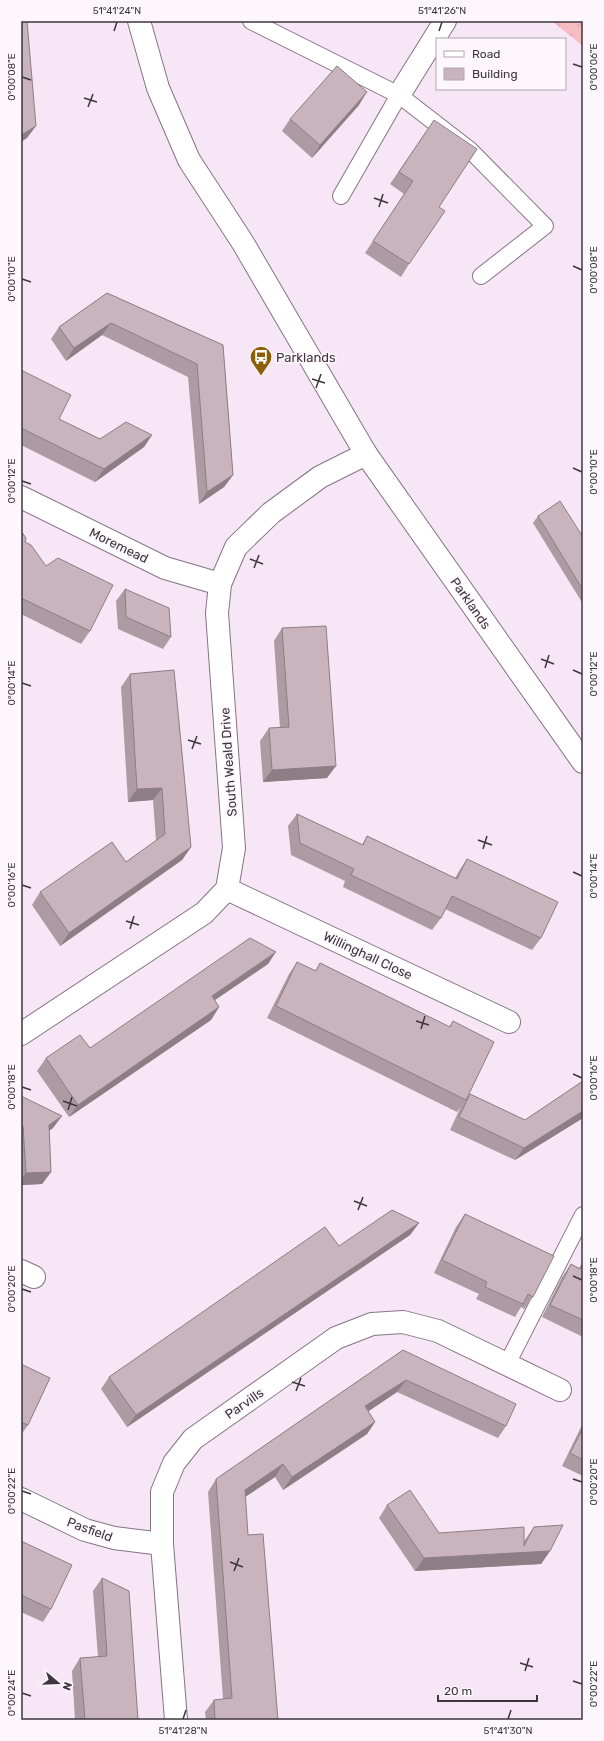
<svg xmlns="http://www.w3.org/2000/svg" width="604" height="1741" font-family="Rubik,sans-serif">
<style>
.grass{fill:url(#grass-tufts)}
.lines{fill:none;stroke-linecap:round;stroke-linejoin:round}
.service-casing{stroke:#847584;stroke-width:18}
.minor-casing{stroke:#847584;stroke-width:24}
.tertiary-casing{stroke:#847584;stroke-width:24}
.service{stroke:#fff;stroke-width:16}
.minor{stroke:#fff;stroke-width:22}
.tertiary{stroke:#fff;stroke-width:22}
.wall{fill:#ad9aa3}
.shaded-wall{fill:#8d7d84}
.building{fill:#c9b3bd;stroke:#8d7d84}
.ticks{fill:none;stroke:#3d363c;stroke-width:1.5}
.labels{text-anchor:middle;stroke-width:3.5;stroke-linejoin:round;paint-order:stroke}
.poi-label{font-size:13px;fill:#3d363c;stroke:#fdf6fd;text-anchor:start}
.street-label{font-size:13px;fill:#3d363c;stroke:#fdf6fd}
.neatline{fill:none;stroke:#3d363c;stroke-width:1.5}
.ticks-label{font-size:10px;text-anchor:middle;fill:#3d363c}
</style>
<defs>
<pattern id="grass-tufts" width="24" height="20" patternUnits="userSpaceOnUse"><rect width="24" height="20" fill="#f7bbc2"/><path d="M3 7l-1-3M5 7V3M7 7l1-3M15 17l-1-3M17 17v-4M19 17l1-3" fill="none" stroke="#d5a1a8"/></pattern>
</defs>
<rect width="100%" height="100%" fill="#f6e6f6"/>
<path class="grass" d="M 552,21 L 583,21 L 583,46 Z"/>
<g class="lines">
<g class="service-casing">
<g id="service">
<path d="M 251,21 L 399,95 L 470,150 L 545,226 L 481,276"/>
<path d="M 341,196 L 399,95"/>
<path d="M 507,1364 L 583,1215"/>
</g>
</g>
<g class="minor-casing">
<g id="minor">
<path d="M 399,95 L 445,21"/>
<path d="M 21,497 L 165,568 L 220,584"/>
<path d="M 227,889 L 509,1022"/>
<path d="M 21,1034 L 204,913 L 227,889 L 234,848 L 217,613 L 220,584 L 236,547 L 271,513 L 320,477 L 366,454"/>
<path d="M 21,1271 L 34,1277"/>
<path d="M 21,1499 L 85,1530 L 114,1538 L 162,1544"/>
<path d="M 176,1720 L 162,1544 L 162,1492 L 174,1463 L 193,1439 L 336,1338 L 372,1324 L 403,1322 L 438,1331 L 560,1390"/>
</g>
</g>
<g class="tertiary-casing">
<path id="tertiary" d="M 139,21 L 158,88 L 189,160 L 243,243 L 366,454 L 583,762"/>
</g>
<use href="#service" class="service"/>
<use href="#minor" class="minor"/>
<use href="#tertiary" class="tertiary"/>
</g>
<g class="wall">
<path d="M 359,105 L 312,158 L 282,131 L 290,119 Z"/>
<path d="M 425,133 L 439,207 L 409,264 L 401,277 L 365,253 L 404,194 L 390,184 Z"/>
<path d="M 107,293 L 223,345 L 233,475 L 224,487 L 199,504 L 188,377 L 102,335 L 66,361 L 51,339 L 59,327 Z"/>
<path d="M 21,370 L 59,419 L 100,439 L 152,435 L 144,447 L 95,482 L 21,445 Z"/>
<path d="M 538,516 L 583,537 L 583,604 L 533,523 Z"/>
<path d="M 21,531 L 25,542 L 90,631 L 81,644 L 21,614 Z"/>
<path d="M 125,589 L 171,637 L 163,649 L 118,629 L 116,601 Z"/>
<path d="M 282,628 L 327,778 L 263,782 L 260,741 L 269,728 L 280,728 L 274,641 Z"/>
<path d="M 130,674 L 191,847 L 182,860 L 60,946 L 32,905 L 40,892 L 126,862 L 156,841 L 153,800 L 128,802 L 121,687 Z"/>
<path d="M 297,814 L 362,845 L 367,836 L 455,878 L 459,871 L 467,859 L 541,938 L 532,950 L 445,909 L 441,918 L 432,930 L 343,887 L 345,881 L 291,855 L 288,826 Z"/>
<path d="M 297,962 L 315,971 L 320,963 L 449,1027 L 453,1021 L 466,1100 L 457,1112 L 267,1018 L 289,974 Z"/>
<path d="M 268,964 L 215,1000 L 219,1007 L 211,1020 L 69,1117 L 37,1071 L 46,1058 L 90,1048 Z"/>
<path d="M 583,1081 L 583,1118 L 515,1160 L 450,1130 L 461,1106 L 470,1094 L 525,1120 Z"/>
<path d="M 21,1096 L 53,1128 L 49,1131 L 51,1172 L 42,1184 L 21,1185 Z"/>
<path d="M 465,1214 L 533,1297 L 524,1309 L 521,1307 L 515,1317 L 476,1299 L 479,1294 L 434,1273 L 456,1227 Z"/>
<path d="M 419,1223 L 410,1235 L 127,1427 L 101,1389 L 109,1377 L 339,1246 Z"/>
<path d="M 583,1262 L 583,1337 L 542,1317 L 562,1277 L 571,1264 L 579,1268 Z"/>
<path d="M 403,1350 L 506,1426 L 498,1438 L 397,1392 L 368,1411 L 375,1422 L 367,1434 L 283,1490 L 275,1477 L 245,1497 L 248,1535 L 278,1720 L 206,1720 L 205,1712 L 214,1700 L 223,1699 L 208,1492 L 216,1479 Z"/>
<path d="M 21,1364 L 28,1425 L 21,1435 Z"/>
<path d="M 583,1423 L 583,1476 L 562,1466 Z"/>
<path d="M 387,1505 L 439,1533 L 524,1541 L 534,1527 L 550,1551 L 541,1564 L 415,1571 L 379,1518 Z"/>
<path d="M 21,1541 L 51,1609 L 43,1622 L 21,1612 Z"/>
<path d="M 102,1578 L 138,1720 L 75,1720 L 72,1671 L 80,1658 L 98,1657 L 93,1591 Z"/>
</g>
<g class="shaded-wall">
<path d="M 367,92 L 359,105 L 312,158 L 320,145 Z"/>
<path d="M 36,126 L 27,138 L 21,142 L 21,135 Z"/>
<path d="M 111,323 L 102,335 L 66,361 L 74,348 Z"/>
<path d="M 152,435 L 144,447 L 95,482 L 104,469 Z"/>
<path d="M 233,475 L 224,487 L 199,504 L 207,492 Z"/>
<path d="M 336,766 L 327,778 L 263,782 L 272,770 Z"/>
<path d="M 162,788 L 153,800 L 128,802 L 137,789 Z"/>
<path d="M 191,847 L 182,860 L 60,946 L 69,933 Z"/>
<path d="M 276,952 L 268,964 L 203,1008 L 212,996 Z"/>
<path d="M 219,1007 L 211,1020 L 69,1117 L 78,1105 Z"/>
<path d="M 583,1111 L 583,1118 L 515,1160 L 524,1148 Z"/>
<path d="M 62,1116 L 53,1128 L 40,1137 L 49,1125 Z"/>
<path d="M 51,1172 L 42,1184 L 21,1185 L 21,1180 L 26,1173 Z"/>
<path d="M 419,1223 L 410,1235 L 127,1427 L 136,1415 Z"/>
<path d="M 406,1380 L 397,1392 L 357,1419 L 365,1406 Z"/>
<path d="M 375,1422 L 367,1434 L 283,1490 L 292,1477 Z"/>
<path d="M 283,1464 L 275,1477 L 236,1503 L 245,1490 Z"/>
<path d="M 550,1551 L 541,1564 L 415,1571 L 424,1558 Z"/>
</g>
<g class="building">
<path d="M 21,21 L 27,21 L 36,126 L 21,135 Z"/>
<path d="M 337,66 L 367,92 L 320,145 L 290,119 Z"/>
<path d="M 434,120 L 477,149 L 439,207 L 445,211 L 409,264 L 373,241 L 413,181 L 399,172 Z"/>
<path d="M 107,293 L 223,345 L 233,475 L 207,492 L 197,364 L 111,323 L 74,348 L 59,327 Z"/>
<path d="M 21,370 L 71,395 L 59,419 L 100,439 L 126,422 L 152,435 L 104,469 L 21,428 Z"/>
<path d="M 560,501 L 583,537 L 583,590 L 538,516 Z"/>
<path d="M 21,531 L 26,538 L 25,542 L 31,545 L 46,566 L 58,558 L 113,585 L 90,631 L 21,598 Z"/>
<path d="M 125,589 L 169,608 L 171,637 L 126,617 Z"/>
<path d="M 326,626 L 336,766 L 272,770 L 269,728 L 289,727 L 282,628 Z"/>
<path d="M 174,670 L 191,847 L 69,933 L 40,892 L 112,842 L 126,862 L 165,834 L 162,788 L 137,789 L 130,674 Z"/>
<path d="M 297,814 L 363,845 L 367,836 L 457,879 L 467,859 L 558,902 L 541,938 L 452,896 L 441,918 L 351,875 L 354,869 L 300,843 Z"/>
<path d="M 250,938 L 276,952 L 212,996 L 219,1007 L 78,1105 L 46,1058 L 80,1035 L 90,1048 Z"/>
<path d="M 297,962 L 316,971 L 320,963 L 450,1027 L 453,1021 L 494,1042 L 466,1100 L 276,1006 Z"/>
<path d="M 583,1081 L 583,1111 L 524,1148 L 459,1117 L 470,1094 L 525,1120 Z"/>
<path d="M 21,1096 L 62,1116 L 49,1125 L 51,1172 L 26,1173 L 23,1126 L 21,1125 Z"/>
<path d="M 392,1210 L 419,1223 L 136,1415 L 109,1377 L 325,1227 L 339,1246 Z"/>
<path d="M 465,1214 L 554,1256 L 533,1297 L 528,1294 L 523,1304 L 485,1287 L 487,1282 L 442,1260 Z"/>
<path d="M 583,1263 L 583,1320 L 550,1305 L 571,1264 L 580,1269 Z"/>
<path d="M 403,1350 L 516,1404 L 506,1426 L 406,1380 L 365,1406 L 375,1422 L 292,1477 L 283,1464 L 245,1490 L 248,1535 L 263,1534 L 278,1720 L 215,1720 L 214,1700 L 232,1698 L 216,1479 Z"/>
<path d="M 21,1364 L 50,1378 L 28,1425 L 21,1422 Z"/>
<path d="M 583,1428 L 583,1460 L 570,1453 Z"/>
<path d="M 410,1490 L 439,1533 L 524,1527 L 524,1546 L 534,1527 L 563,1525 L 550,1551 L 424,1558 L 387,1505 Z"/>
<path d="M 21,1541 L 72,1565 L 51,1609 L 21,1595 Z"/>
<path d="M 102,1578 L 129,1591 L 138,1720 L 85,1720 L 80,1658 L 107,1656 Z"/>
</g>
<path class="ticks" d="M 114,31 L 117,22M 439,31 L 442,22M 573,64 L 582,67M 22,77 L 31,80M 84,98 L 97,102M 88,107 L 93,94M 374,198 L 388,203M 379,207 L 383,194M 573,266 L 582,270M 22,279 L 31,282M 312,379 L 325,383M 316,388 L 321,374M 573,468 L 582,472M 22,481 L 31,484M 250,559 L 263,564M 254,568 L 259,555M 541,659 L 554,664M 545,668 L 549,655M 573,670 L 582,674M 22,683 L 31,686M 188,740 L 201,744M 192,749 L 197,736M 478,840 L 492,845M 483,849 L 487,836M 573,872 L 582,876M 22,885 L 31,888M 126,921 L 139,925M 130,929 L 134,916M 416,1021 L 429,1025M 421,1029 L 425,1016M 573,1074 L 582,1078M 22,1087 L 31,1090M 63,1101 L 77,1106M 68,1110 L 72,1097M 354,1201 L 367,1206M 358,1210 L 363,1197M 573,1276 L 582,1280M 22,1289 L 31,1292M 292,1382 L 305,1386M 296,1391 L 301,1378M 573,1479 L 582,1482M 22,1491 L 31,1494M 230,1562 L 243,1567M 234,1571 L 239,1558M 520,1663 L 533,1667M 525,1671 L 529,1658M 573,1681 L 582,1684M 22,1693 L 31,1696M 183,1719 L 186,1710M 508,1719 L 511,1710"/>
<defs>
<g id="bus-pin" transform="scale(1.15)"><path d="M0 17L-7.5 6A9.5 9.5 0 1 1 7.5 6Z" fill="#8c5f04" stroke="#fdf6fd"/><path d="M-5-6H5V4H4V6H2V4H-2V6H-4V4H-5ZM-3.5-4V0h7V-4ZM-3.5 1.2v1.5H-2V1.2ZM2 1.2v1.5H3.5V1.2Z" fill="#fff"/></g>
</defs>
<g fill-rule="evenodd">
<use href="#bus-pin" x="261" y="357"/>
</g>
<g class="labels">
<g class="poi-label">
<text x="276" y="362">Parklands</text>
</g>
<g class="street-label">
<text transform="translate(119 545) rotate(26)" y="5">Moremead</text>
<text transform="translate(471 603) rotate(55)" y="5">Parklands</text>
<text transform="translate(228 762) rotate(-94)" y="5">South Weald Drive</text>
<text transform="translate(368 955) rotate(25)" y="5">Willinghall Close</text>
<text transform="translate(244 1403) rotate(-35)" y="5">Parvills</text>
<text transform="translate(90 1529) rotate(20)" y="5">Pasfield</text>
</g>
</g>
<rect width="604" height="1741" fill="none" stroke="#fdf6fd" stroke-width="44"/>
<rect x="436" y="38" width="130" height="52" fill="#fdf6fd" stroke="#b0a9b0"/>
<rect x="444" y="51" width="20" height="6" fill="#ffffff" stroke="#b0a9b0"/>
<text x="472" y="58" font-size="12" fill="#3d363c">Road</text>
<rect x="444" y="68" width="20" height="12" fill="#c9b3bd" stroke="#b0a9b0"/>
<text x="472" y="78" font-size="12" fill="#3d363c">Building</text>
<g transform="translate(58 1683) rotate(109)" stroke="#fdf6fd" stroke-width="3" paint-order="stroke">
<path d="M0-3L7 15L0 10L-7 15Z" fill="#3d363c"/>
<text y="-6" font-size="11" font-weight="bold" text-anchor="middle" fill="#3d363c">N</text>
</g>
<path d="M438 1695v6h99v-6" fill="none" stroke="#3d363c" stroke-width="2"/>
<text x="444" y="1695" font-size="12" fill="#3d363c" stroke="#fdf6fd" stroke-width="3" paint-order="stroke">20 m</text>
<rect x="22" y="22" width="560" height="1697" class="neatline"/>
<g class="ticks-label">
<text x="117" y="14">51°41'24"N</text>
<text x="442" y="14">51°41'26"N</text>
<text transform="translate(593 67) rotate(-90)" y="4">0°00'06"E</text>
<text transform="translate(11 77) rotate(-90)" y="4">0°00'08"E</text>
<text transform="translate(593 270) rotate(-90)" y="4">0°00'08"E</text>
<text transform="translate(11 279) rotate(-90)" y="4">0°00'10"E</text>
<text transform="translate(593 472) rotate(-90)" y="4">0°00'10"E</text>
<text transform="translate(11 481) rotate(-90)" y="4">0°00'12"E</text>
<text transform="translate(593 674) rotate(-90)" y="4">0°00'12"E</text>
<text transform="translate(11 683) rotate(-90)" y="4">0°00'14"E</text>
<text transform="translate(593 876) rotate(-90)" y="4">0°00'14"E</text>
<text transform="translate(11 885) rotate(-90)" y="4">0°00'16"E</text>
<text transform="translate(593 1078) rotate(-90)" y="4">0°00'16"E</text>
<text transform="translate(11 1087) rotate(-90)" y="4">0°00'18"E</text>
<text transform="translate(593 1280) rotate(-90)" y="4">0°00'18"E</text>
<text transform="translate(11 1289) rotate(-90)" y="4">0°00'20"E</text>
<text transform="translate(593 1482) rotate(-90)" y="4">0°00'20"E</text>
<text transform="translate(11 1491) rotate(-90)" y="4">0°00'22"E</text>
<text transform="translate(593 1684) rotate(-90)" y="4">0°00'22"E</text>
<text transform="translate(11 1693) rotate(-90)" y="4">0°00'24"E</text>
<text x="183" y="1734">51°41'28"N</text>
<text x="508" y="1734">51°41'30"N</text>
</g>
</svg>
